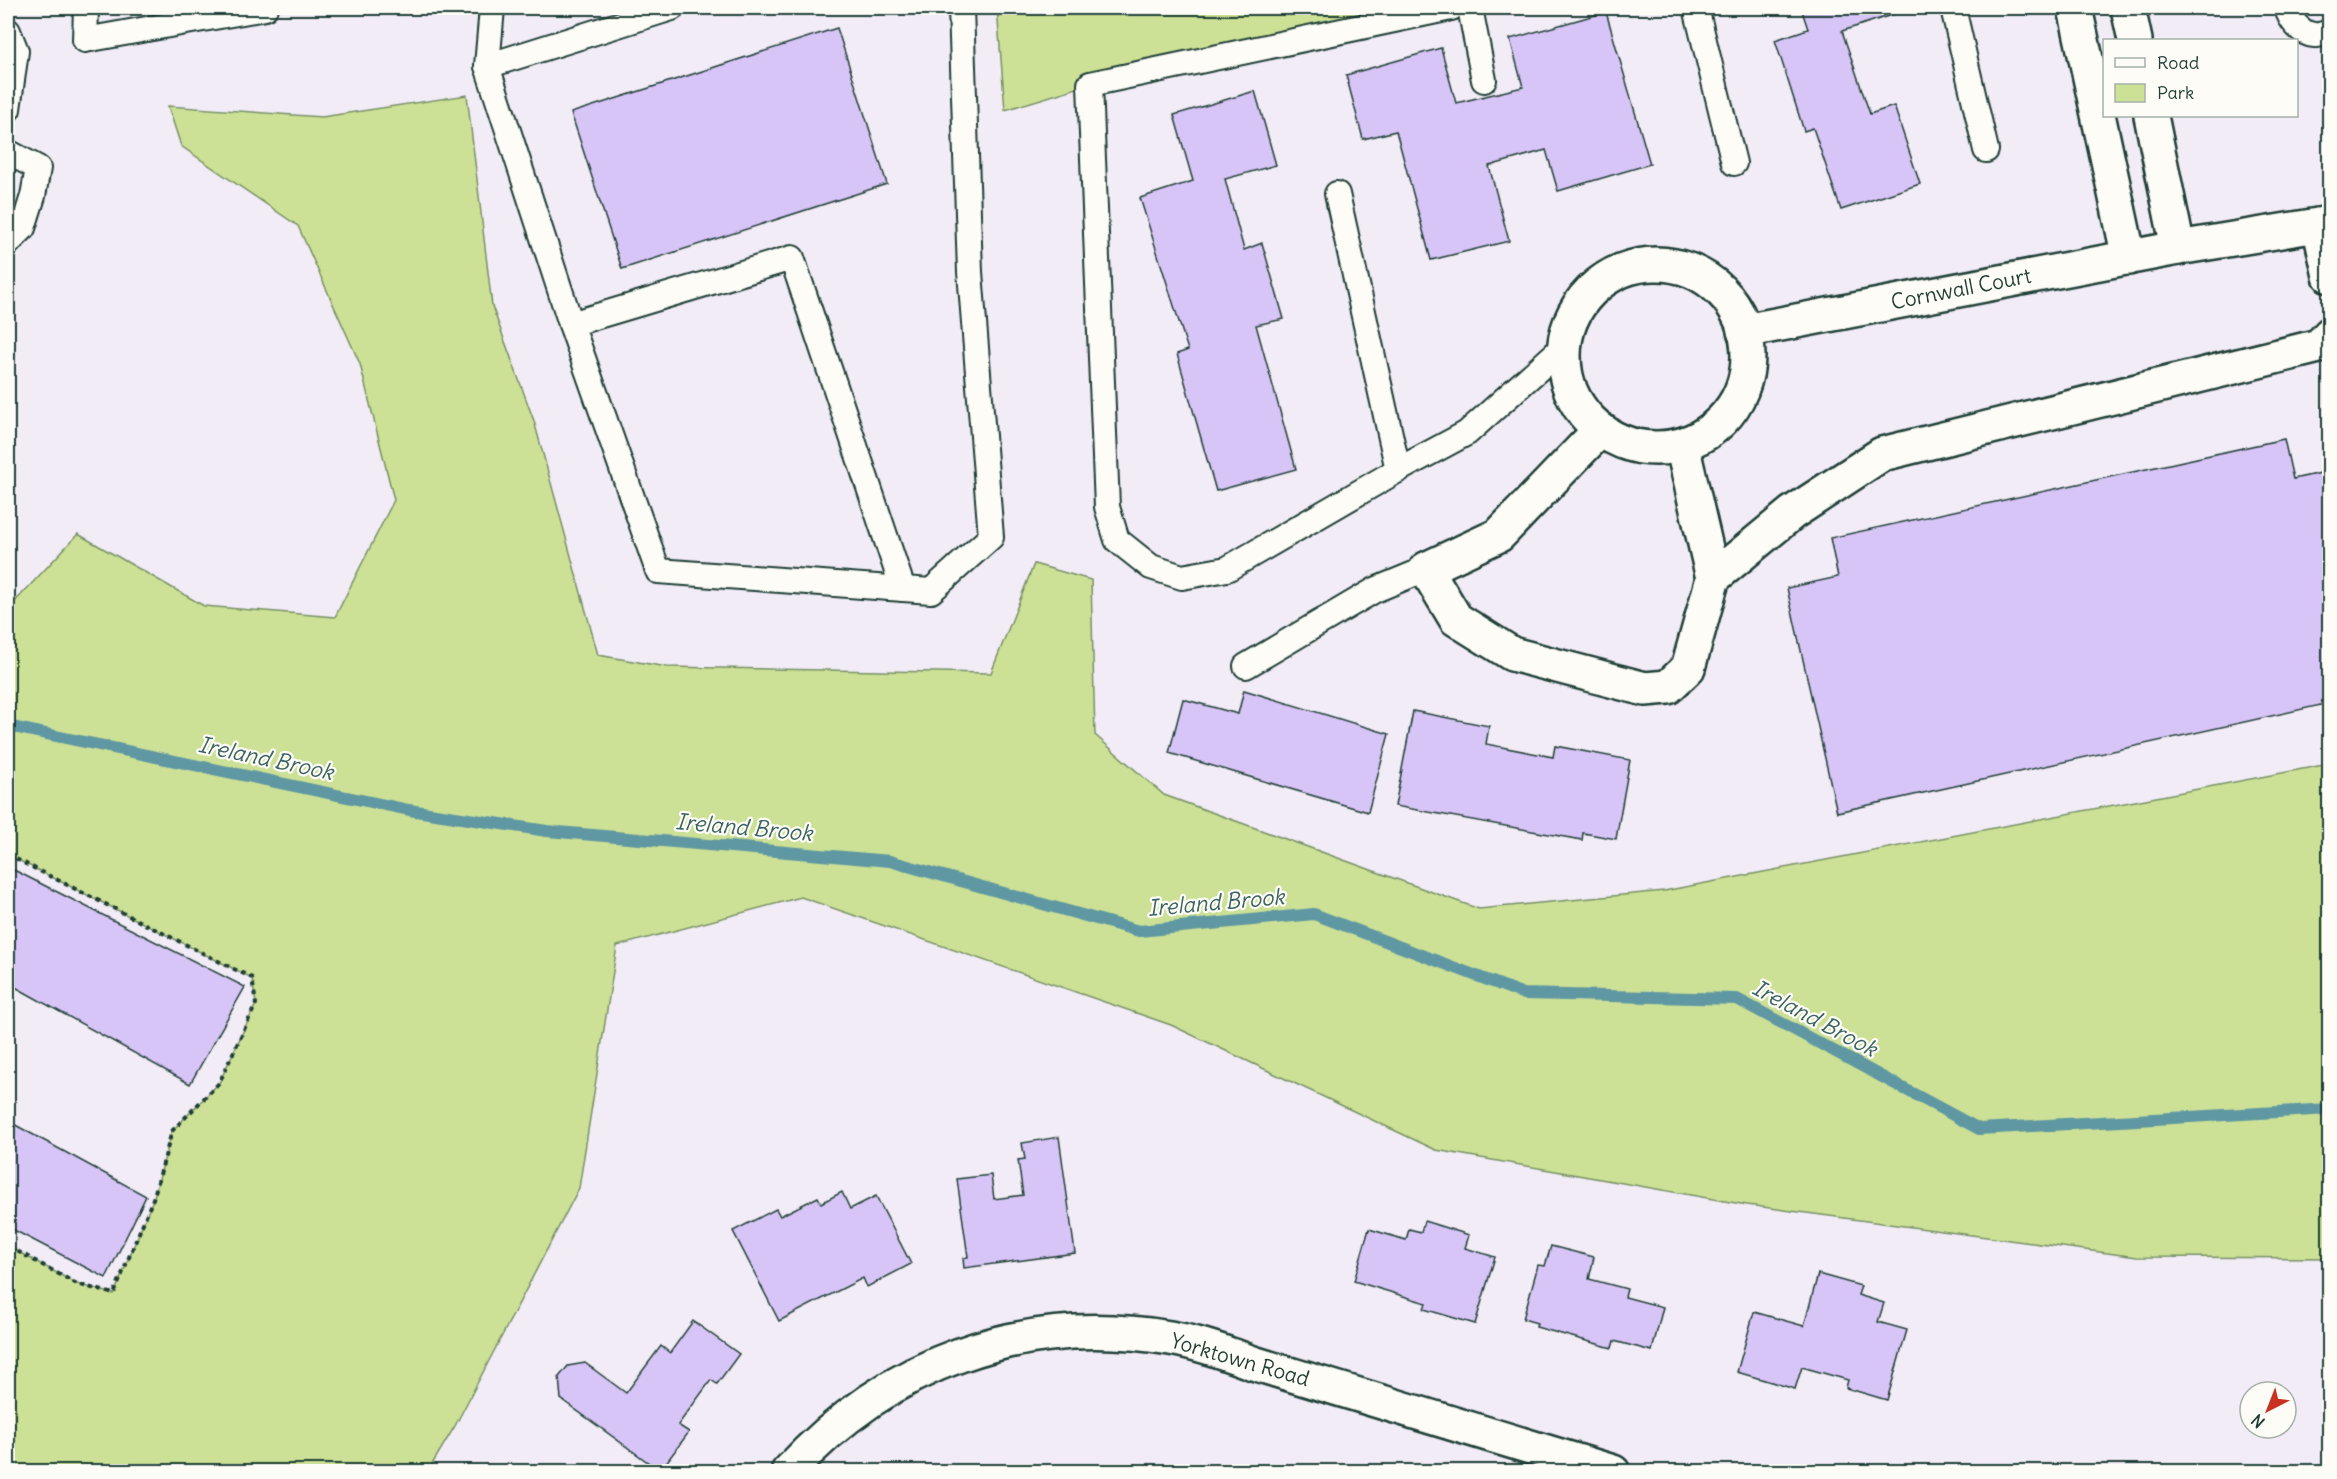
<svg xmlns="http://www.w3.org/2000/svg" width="2337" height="1479" font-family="Delius,sans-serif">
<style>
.green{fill:#cde196;stroke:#768f65;stroke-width:1.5}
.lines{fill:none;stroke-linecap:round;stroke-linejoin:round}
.stream{stroke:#5f98a2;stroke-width:12}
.building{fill:#d8c5f7;stroke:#1f3d34;stroke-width:1.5}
.lane-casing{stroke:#1f3d34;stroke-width:28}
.street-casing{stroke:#1f3d34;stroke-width:38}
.path{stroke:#1f3d34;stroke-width:4;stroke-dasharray:4.5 4.5;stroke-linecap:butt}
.lane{stroke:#fdfcf7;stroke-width:24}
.street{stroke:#fdfcf7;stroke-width:33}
.labels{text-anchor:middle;stroke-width:4.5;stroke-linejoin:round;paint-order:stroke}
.street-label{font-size:21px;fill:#1f3d34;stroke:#fdfcf7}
.water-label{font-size:22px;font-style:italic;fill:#3a6362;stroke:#fdfcf7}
</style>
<rect width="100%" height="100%" fill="#f2ecf7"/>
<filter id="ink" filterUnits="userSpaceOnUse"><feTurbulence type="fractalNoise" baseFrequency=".0167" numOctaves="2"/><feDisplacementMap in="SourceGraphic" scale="12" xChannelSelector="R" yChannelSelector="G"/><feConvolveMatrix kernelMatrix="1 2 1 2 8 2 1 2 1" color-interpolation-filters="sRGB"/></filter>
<g filter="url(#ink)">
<g class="green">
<path d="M 997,8 L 1435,8 L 1090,84 L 1005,110 Z"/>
<path d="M 467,95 L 492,306 L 534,421 L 598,655 L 667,667 L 991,673 L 1034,564 L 1091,580 L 1095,735 L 1164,795 L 1479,909 L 1664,891 L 2329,764 L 2329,1258 L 2137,1257 L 1747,1205 L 1436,1150 L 1171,1025 L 801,897 L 617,946 L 579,1188 L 455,1426 L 428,1471 L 8,1471 L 8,1246 L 77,1284 L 114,1294 L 154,1197 L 172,1131 L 219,1083 L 256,1004 L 252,978 L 8,855 L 8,609 L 78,534 L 204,606 L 335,617 L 394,500 L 360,364 L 298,226 L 181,146 L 168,106 L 322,117 Z"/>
</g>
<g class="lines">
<path class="stream" d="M 8,726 L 409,810 L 547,831 L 890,861 L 1139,931 L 1314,914 L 1524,994 L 1737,999 L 1979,1129 L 2330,1109"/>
</g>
<g class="building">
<path d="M 1801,8 L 1902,8 L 1904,11 L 1842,31 L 1870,114 L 1894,106 L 1920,184 L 1841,210 L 1813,128 L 1804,131 L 1775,40 L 1808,29 Z"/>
<path d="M 1606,12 L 1650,164 L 1558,191 L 1546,150 L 1489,166 L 1509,241 L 1431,260 L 1396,131 L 1363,139 L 1346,75 L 1441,48 L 1456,103 L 1523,87 L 1510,39 Z"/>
<path d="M 837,28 L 887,184 L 622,269 L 571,113 Z"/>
<path d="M 1255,91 L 1276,165 L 1225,179 L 1244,250 L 1262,243 L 1284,319 L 1256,325 L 1296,469 L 1216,491 L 1177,354 L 1188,350 L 1140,198 L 1193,181 L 1174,115 Z"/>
<path d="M 2284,439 L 2293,479 L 2330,471 L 2330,703 L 1837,812 L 1787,588 L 1838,577 L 1830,538 Z"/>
<path d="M 1244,690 L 1389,734 L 1368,812 L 1169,753 L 1183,699 L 1238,714 Z"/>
<path d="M 1413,711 L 1489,726 L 1486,744 L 1553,757 L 1555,746 L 1630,760 L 1616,839 L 1583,833 L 1582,840 L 1395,806 Z"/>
<path d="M 8,867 L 245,987 L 190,1084 L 8,983 Z"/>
<path d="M 8,1121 L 146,1196 L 106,1278 L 8,1227 Z"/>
<path d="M 1059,1137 L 1075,1253 L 964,1268 L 963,1258 L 968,1257 L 957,1179 L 991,1175 L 994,1199 L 1023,1195 L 1018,1160 L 1025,1159 L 1022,1143 Z"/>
<path d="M 842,1192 L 850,1209 L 876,1196 L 911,1264 L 867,1287 L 863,1278 L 779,1321 L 733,1231 L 776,1209 L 780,1216 L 818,1197 L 821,1203 Z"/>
<path d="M 1424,1221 L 1469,1235 L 1465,1248 L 1495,1257 L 1475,1324 L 1424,1309 L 1426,1303 L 1354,1281 L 1369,1229 L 1406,1240 L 1409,1229 L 1421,1232 Z"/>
<path d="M 1551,1246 L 1594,1257 L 1589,1279 L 1627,1289 L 1625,1297 L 1663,1307 L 1652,1351 L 1614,1341 L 1612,1348 L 1536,1327 L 1537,1323 L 1523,1319 L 1538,1265 L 1545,1266 Z"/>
<path d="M 1818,1274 L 1861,1286 L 1858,1295 L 1884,1303 L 1878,1322 L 1907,1330 L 1887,1400 L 1846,1388 L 1848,1380 L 1802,1367 L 1795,1389 L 1737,1372 L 1754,1312 L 1804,1326 Z"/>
<path d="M 693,1321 L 739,1354 L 717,1384 L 711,1380 L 678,1425 L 689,1432 L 660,1471 L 561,1399 L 559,1377 L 568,1366 L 585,1363 L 626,1393 L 661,1346 L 670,1353 Z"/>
</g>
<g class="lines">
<g class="lane-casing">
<g id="lane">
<path d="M 86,8 L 85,40 L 265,8"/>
<path d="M 492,8 L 487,66 L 571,324 L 658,571 L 931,591 L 991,537 L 970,272 L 961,8"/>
<path d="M 1451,8 L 1090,84 L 1107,507 L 1117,540 L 1151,567 L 1182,577 L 1227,569 L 1398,470 L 1467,433 L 1563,347"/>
<path d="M 1470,8 L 1484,80"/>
<path d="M 1696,8 L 1734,163"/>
<path d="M 1953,8 L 1986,150"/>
<path d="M 2287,8 C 2290,20 2301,34 2314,35 C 2319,36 2325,33 2330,32"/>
<path d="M 8,31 L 16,51 L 8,109"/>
<path d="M 487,66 L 672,8"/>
<path d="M 8,152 L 38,168 L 33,196 L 23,228 L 8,243"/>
<path d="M 1337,194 L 1398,470"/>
<path d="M 571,324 L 792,258 L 903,589"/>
<path d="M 1246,666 L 1375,590 L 1426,569"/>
</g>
</g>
<g class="street-casing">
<g id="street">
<path d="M 2075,8 L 2129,258"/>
<path d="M 2128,8 L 2135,40"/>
<path d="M 2151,116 L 2178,248"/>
<path d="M 2319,225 L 2330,276"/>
<circle cx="1656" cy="356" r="92"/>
<path d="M 1744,331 L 2178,248 L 2330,223"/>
<path d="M 1600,430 L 1499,535 L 1426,569 L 1456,619 L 1512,654 L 1645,689 L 1668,687 L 1688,668 L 1713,578 L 1792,513 L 1882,454 L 2319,346 L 2330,334"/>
<path d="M 1682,445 L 1713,578"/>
<path d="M 788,1472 C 889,1362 1022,1313 1170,1338 C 1199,1343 1226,1353 1253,1363 L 1613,1472"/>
</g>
</g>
<path class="path" d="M 8,855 L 252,978 L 256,1004 L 219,1083 L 172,1131 L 154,1196 L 114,1294 L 77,1284 L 8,1246"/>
<use href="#lane" class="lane"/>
<use href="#street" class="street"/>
</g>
</g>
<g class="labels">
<g class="street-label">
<text transform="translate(1961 289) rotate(-11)" y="7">Cornwall Court</text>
<text transform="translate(1240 1360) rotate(16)" y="7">Yorktown Road</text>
</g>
<g class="water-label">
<text transform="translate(266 758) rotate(12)" y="8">Ireland Brook</text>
<text transform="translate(744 827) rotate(5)" y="8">Ireland Brook</text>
<text transform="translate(1216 902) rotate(-5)" y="8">Ireland Brook</text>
<text transform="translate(1815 1018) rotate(28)" y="8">Ireland Brook</text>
</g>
</g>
<rect width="2337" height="1479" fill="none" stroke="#fdfcf7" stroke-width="30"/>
<rect x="15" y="15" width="2307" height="1449" fill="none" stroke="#1f3d34" stroke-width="2" filter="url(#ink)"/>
<rect x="2103" y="39" width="195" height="78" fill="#fdfcf7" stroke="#a4b0a9" stroke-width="1.5"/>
<rect x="2115" y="58" width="30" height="9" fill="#fdfcf7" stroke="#a4b0a9" stroke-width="1.5"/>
<text x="2157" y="69" font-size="18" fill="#1f3d34">Road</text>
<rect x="2115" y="84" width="30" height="18" fill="#cde196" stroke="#a4b0a9" stroke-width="1.5"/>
<text x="2157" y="99" font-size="18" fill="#1f3d34">Park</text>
<g transform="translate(2268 1410) rotate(222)"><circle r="28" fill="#fdfcf7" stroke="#a4b0a9" stroke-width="1.5"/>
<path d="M0-4.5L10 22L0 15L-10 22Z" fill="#c8321e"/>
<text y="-9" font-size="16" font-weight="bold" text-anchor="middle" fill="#1f3d34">N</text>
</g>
</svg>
